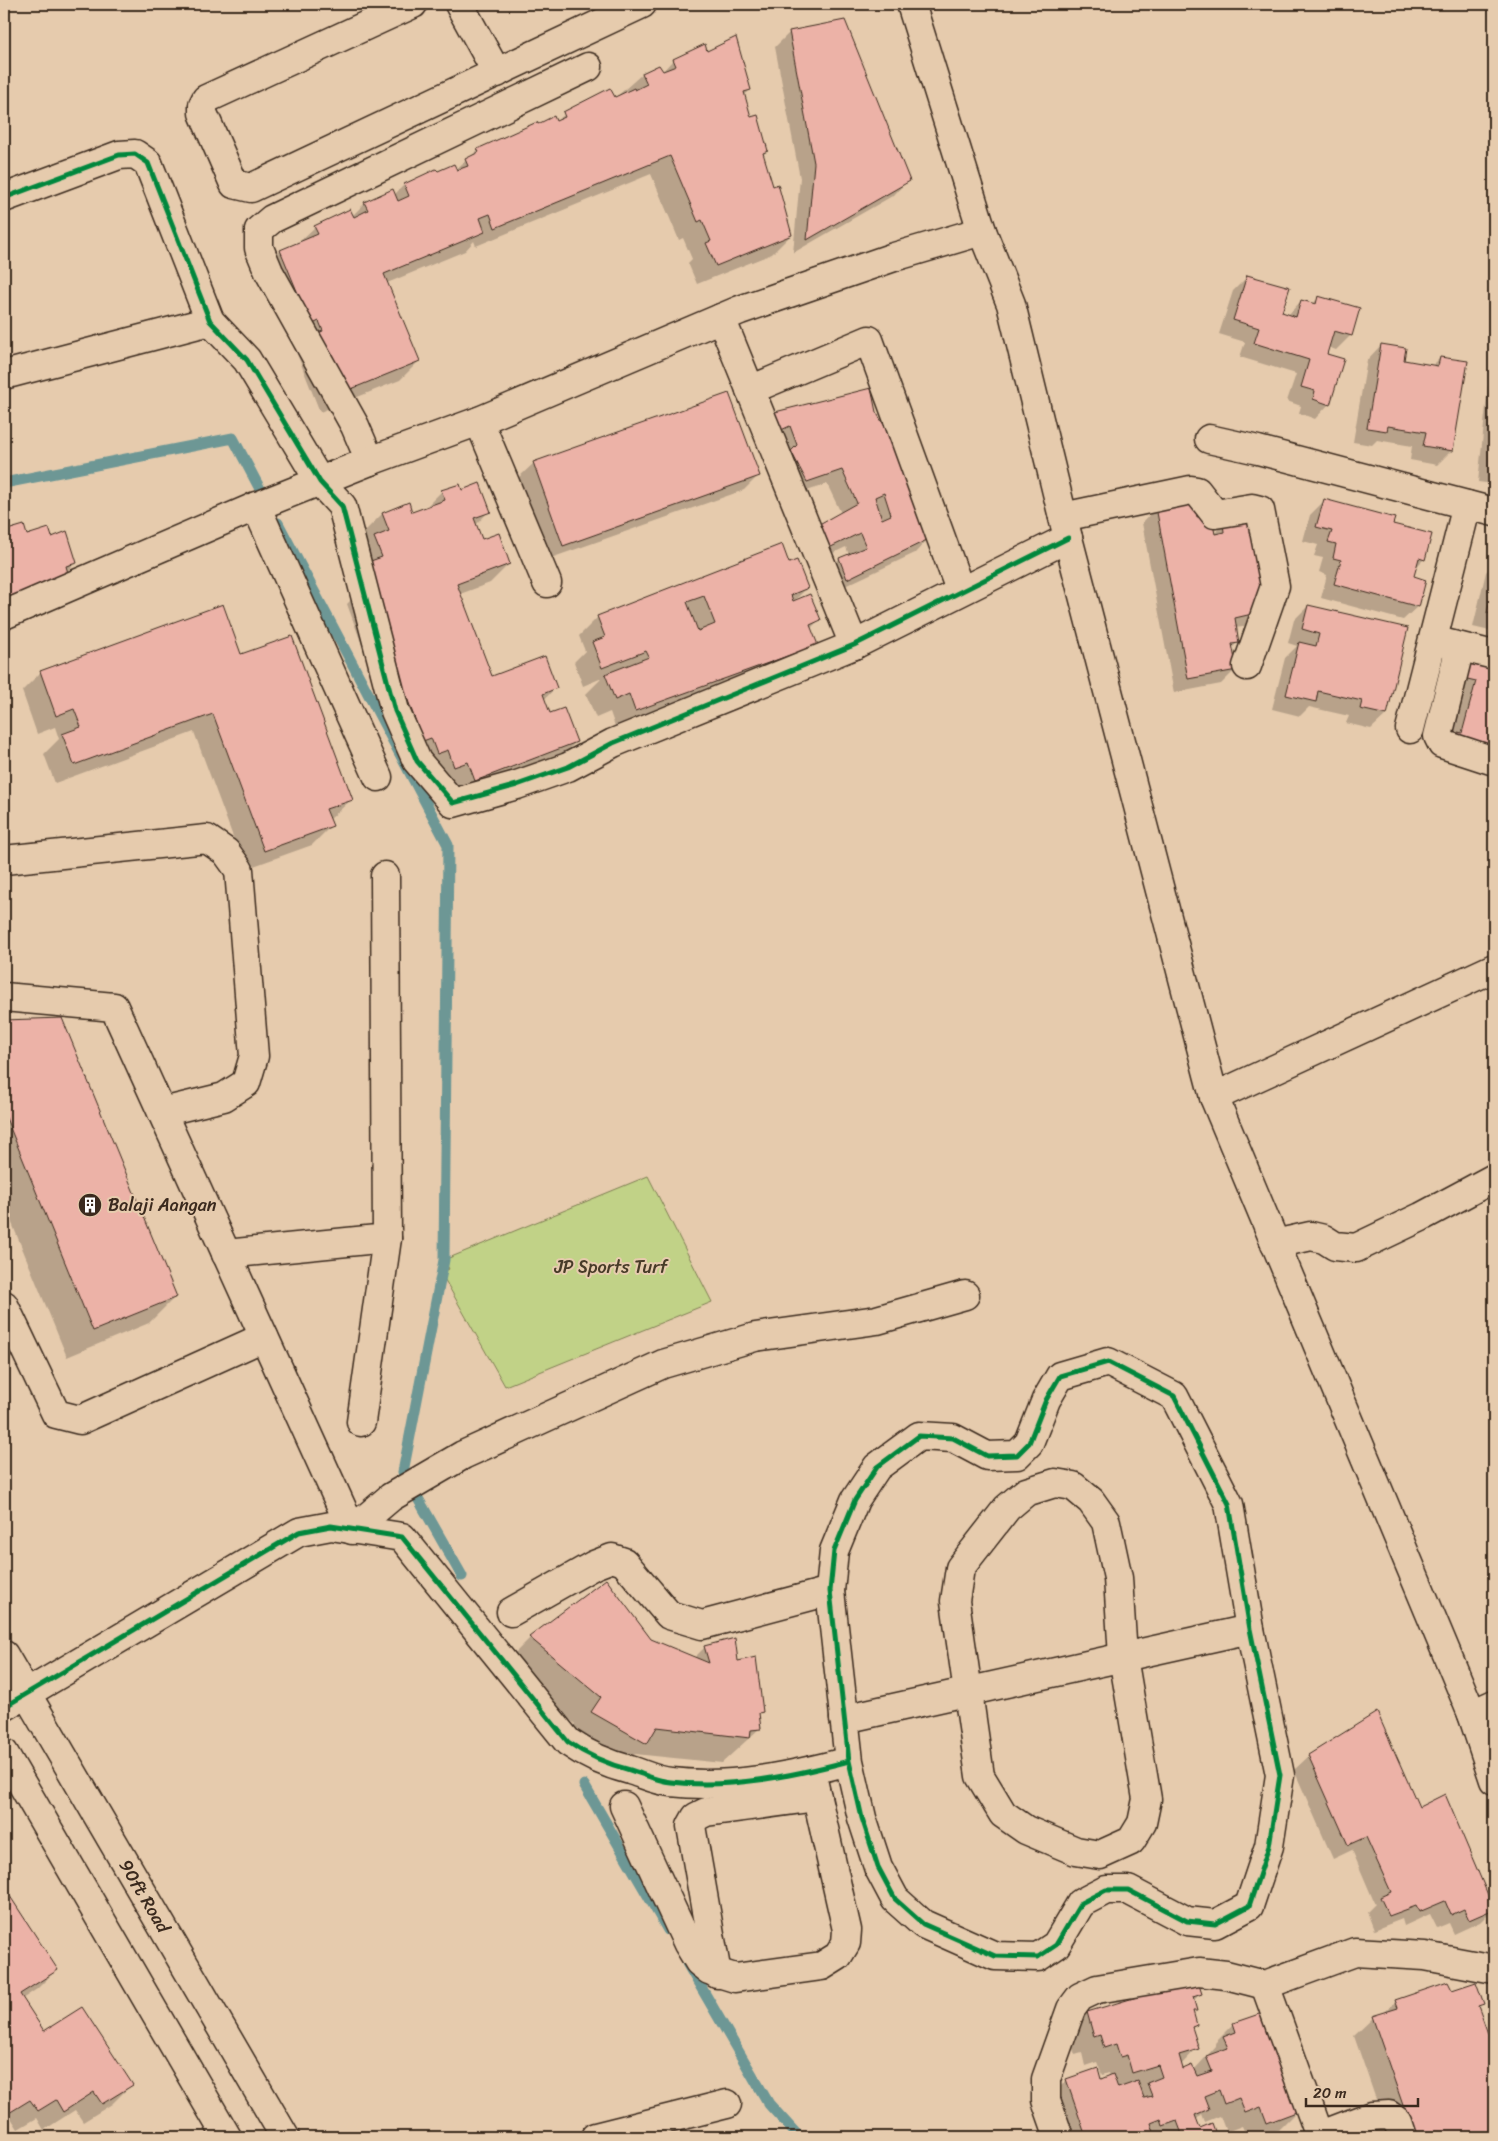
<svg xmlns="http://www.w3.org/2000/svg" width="1498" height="2141" font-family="Sriracha,sans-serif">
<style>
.green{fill:#c1d287;stroke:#7e7e52}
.shadow{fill:#0003}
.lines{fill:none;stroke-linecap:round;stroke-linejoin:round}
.stream{stroke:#6d9795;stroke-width:11}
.building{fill:#ecb2a7;stroke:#3b2a1e;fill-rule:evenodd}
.minor-casing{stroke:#3b2a1e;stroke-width:31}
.major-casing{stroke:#3b2a1e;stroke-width:31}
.minor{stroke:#e6cbad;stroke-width:28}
.major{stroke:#e6cbad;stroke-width:28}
.cycleway-casing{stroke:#e6cbad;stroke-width:8}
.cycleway{stroke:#00873e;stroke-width:5}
.labels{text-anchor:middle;stroke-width:4;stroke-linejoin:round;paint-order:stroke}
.poi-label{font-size:18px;fill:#3b2a1e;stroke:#e6cbad;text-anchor:start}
.park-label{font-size:18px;fill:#483b28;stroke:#e6cbad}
.street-label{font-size:18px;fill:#3b2a1e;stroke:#e6cbad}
</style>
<rect width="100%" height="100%" fill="#e6cbad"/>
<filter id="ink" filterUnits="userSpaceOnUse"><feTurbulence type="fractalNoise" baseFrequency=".02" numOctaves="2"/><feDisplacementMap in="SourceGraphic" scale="10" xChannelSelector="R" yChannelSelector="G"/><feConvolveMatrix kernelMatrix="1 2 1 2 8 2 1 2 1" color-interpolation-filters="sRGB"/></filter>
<g filter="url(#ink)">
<path class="green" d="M 648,1176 L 712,1302 L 505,1386 L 441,1273 L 449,1269 L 444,1260 Z"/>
<g class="shadow">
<path d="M 790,32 L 908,180 L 894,195 L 793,253 L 800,178 L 775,47 Z"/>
<path d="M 706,53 L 750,90 L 744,96 L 751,118 L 767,151 L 763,155 L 772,187 L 791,235 L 772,254 L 697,284 L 688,263 L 692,259 L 683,238 L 679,240 L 651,174 L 476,246 L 474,241 L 465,251 L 387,283 L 419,361 L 400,380 L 320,412 L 297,354 L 303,348 L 300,340 L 292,343 L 261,270 L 280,251 L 298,243 L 315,227 L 352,216 L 365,203 L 394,195 L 404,185 L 436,170 L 438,172 L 455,170 L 478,150 L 537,126 L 555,122 L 580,103 L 609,89 L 614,99 L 642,74 L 659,67 L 662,72 L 673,60 Z"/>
<path d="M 1248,276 L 1281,313 L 1288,315 L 1301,301 L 1312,304 L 1319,298 L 1351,335 L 1336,350 L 1328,347 L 1325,354 L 1329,404 L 1315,419 L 1299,413 L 1301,406 L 1287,401 L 1296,374 L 1240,357 L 1245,342 L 1219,334 L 1233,291 Z"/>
<path d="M 1381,345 L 1402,361 L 1432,366 L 1440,358 L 1452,450 L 1437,465 L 1410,460 L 1412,446 L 1377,440 L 1372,445 L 1353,442 L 1367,360 Z"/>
<path d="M 1494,380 L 1494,484 L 1478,482 L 1488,386 Z"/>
<path d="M 875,413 L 929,538 L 915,553 L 832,592 L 825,573 L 839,559 L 849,555 L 846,547 L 814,562 L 841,513 L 827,484 L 793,496 L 757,429 Z"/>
<path d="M 534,463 L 758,476 L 744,490 L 548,559 L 519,477 Z"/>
<path d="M 442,491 L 462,491 L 489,511 L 476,525 L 482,541 L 509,564 L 490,583 L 460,594 L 491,678 L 555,688 L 544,700 L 549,715 L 576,742 L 557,761 L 456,799 L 404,759 L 347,604 L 353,598 L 347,583 L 361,569 L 356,557 L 368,545 L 363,533 L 382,514 L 411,513 L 425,508 Z"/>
<path d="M 1325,500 L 1392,525 L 1424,559 L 1414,569 L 1412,577 L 1418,606 L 1403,620 L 1321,598 L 1327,575 L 1319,572 L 1323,558 L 1314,556 L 1318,545 L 1303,541 L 1310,515 Z"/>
<path d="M 1156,508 L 1196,519 L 1214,534 L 1223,524 L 1269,586 L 1250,626 L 1235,628 L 1238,642 L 1232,648 L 1235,670 L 1221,684 L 1174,693 L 1142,523 Z"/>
<path d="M 23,526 L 26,537 L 51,538 L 75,563 L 66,572 L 4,611 L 4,533 Z"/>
<path d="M 1494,564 L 1494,632 L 1473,627 L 1486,572 Z"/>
<path d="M 789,565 L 807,588 L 793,602 L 819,620 L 810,629 L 817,645 L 798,664 L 616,729 L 610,712 L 596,718 L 586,694 L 602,678 L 583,686 L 574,662 L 585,651 L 579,636 L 598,617 Z"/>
<path d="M 1308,606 L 1386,715 L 1371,729 L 1346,723 L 1349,716 L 1309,707 L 1300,716 L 1272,709 L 1285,658 L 1297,646 L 1288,643 L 1294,620 Z"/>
<path d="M 240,656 L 352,799 L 329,820 L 331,826 L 312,845 L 245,869 L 194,732 L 55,783 L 44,754 L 59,739 L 55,727 L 37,734 L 22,691 L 41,672 Z"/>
<path d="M 1494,663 L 1494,761 L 1450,741 L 1463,695 L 1445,691 Z"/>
<path d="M 61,1020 L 175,1297 L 149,1323 L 67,1357 L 4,1204 L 4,1021 Z"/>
<path d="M 606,1581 L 650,1640 L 694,1658 L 705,1647 L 737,1662 L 761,1712 L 758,1716 L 759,1729 L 722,1763 L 635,1754 L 619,1769 L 566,1739 L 575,1724 L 504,1664 L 530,1638 Z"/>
<path d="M 1309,1756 L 1418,1808 L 1445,1796 L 1494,1908 L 1480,1922 L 1454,1934 L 1449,1923 L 1437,1928 L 1430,1914 L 1404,1926 L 1402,1919 L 1374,1930 L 1367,1912 L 1375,1904 L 1352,1850 L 1333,1859 L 1294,1770 Z"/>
<path d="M 4,1889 L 56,1970 L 37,1989 L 22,1999 L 44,2032 L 131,2085 L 112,2104 L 83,2122 L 75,2110 L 44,2130 L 37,2118 L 18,2129 L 11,2118 L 4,2122 Z"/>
<path d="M 1451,1992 L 1483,2003 L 1478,2008 L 1494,2054 L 1494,2137 L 1389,2137 L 1354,2036 L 1373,2018 L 1383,2014 L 1396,2001 Z"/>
<path d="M 1200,1994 L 1193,2001 L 1196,2010 L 1192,2014 L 1196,2025 L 1191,2029 L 1197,2048 L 1181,2065 L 1182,2070 L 1193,2071 L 1216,2046 L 1215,2043 L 1234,2024 L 1297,2111 L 1278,2130 L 1258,2137 L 1247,2137 L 1242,2126 L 1226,2132 L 1220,2116 L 1205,2122 L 1202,2114 L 1196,2120 L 1199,2129 L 1211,2125 L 1216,2137 L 1061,2137 L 1048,2099 L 1067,2080 L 1101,2081 L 1110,2077 L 1109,2073 L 1102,2075 L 1097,2062 L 1085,2066 L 1082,2053 L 1075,2055 L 1068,2032 L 1087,2013 Z"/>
</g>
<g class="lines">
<g class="stream">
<path d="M 4,483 L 233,438 L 268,504"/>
<path d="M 278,523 L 448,845 L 444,1260 L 403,1472 L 462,1576"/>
<path d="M 584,1785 L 668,1930"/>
<path d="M 687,1963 L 769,2104 L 799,2137"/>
</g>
</g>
<g class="building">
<path d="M 845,20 L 910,181 L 807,240 L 814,163 L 789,31 Z"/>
<path d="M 736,37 L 751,90 L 744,92 L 751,117 L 758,115 L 768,151 L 763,153 L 773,186 L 778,184 L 792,235 L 716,266 L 706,243 L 711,241 L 702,220 L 698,222 L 670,156 L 495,228 L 490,214 L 480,218 L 485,232 L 384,274 L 420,361 L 339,394 L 315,334 L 323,331 L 319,321 L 311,325 L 280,250 L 318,234 L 314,226 L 350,209 L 354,217 L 368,210 L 364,202 L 393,189 L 398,201 L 409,196 L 404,184 L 436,169 L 438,171 L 454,164 L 457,170 L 468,166 L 465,159 L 479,152 L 477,149 L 537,122 L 538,124 L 554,116 L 556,121 L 565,117 L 563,112 L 610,88 L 615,97 L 634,88 L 635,90 L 647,84 L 642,73 L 659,65 L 663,71 L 676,66 L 673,59 L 705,44 L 707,51 Z"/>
<path d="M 1247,275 L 1290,287 L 1282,312 L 1296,317 L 1301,300 L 1316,304 L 1318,296 L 1360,308 L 1352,336 L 1334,331 L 1327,354 L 1344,359 L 1330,405 L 1313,399 L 1315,391 L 1301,387 L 1309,360 L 1254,343 L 1259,328 L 1233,320 Z"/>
<path d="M 1381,344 L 1406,348 L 1404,360 L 1438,366 L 1440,357 L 1468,361 L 1453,451 L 1423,446 L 1426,432 L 1388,426 L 1387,431 L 1367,428 Z"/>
<path d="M 871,388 L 876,412 L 884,425 L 931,538 L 847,579 L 839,558 L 866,547 L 860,533 L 829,548 L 814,527 L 857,503 L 842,470 L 807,482 L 791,451 L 797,445 L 790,426 L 779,431 L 771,413 ZM 884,493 L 891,515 L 882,519 L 875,497 Z"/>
<path d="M 729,393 L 760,476 L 563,546 L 533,462 Z"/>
<path d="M 1494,444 L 1494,468 L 1492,468 Z"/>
<path d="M 480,483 L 491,512 L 474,518 L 482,539 L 499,533 L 510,564 L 457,584 L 492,676 L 545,656 L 557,688 L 543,694 L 550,713 L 564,708 L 577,742 L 475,781 L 468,762 L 454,767 L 448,750 L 437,754 L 431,738 L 423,741 L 365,584 L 365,563 L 382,557 L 374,537 L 389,531 L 382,513 L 409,502 L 412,512 L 445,500 L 441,490 L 460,484 L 462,490 Z"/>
<path d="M 1193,495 L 1197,517 L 1211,515 L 1215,534 L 1224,532 L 1223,523 L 1257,517 L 1265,611 L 1235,618 L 1239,643 L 1232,644 L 1237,670 L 1188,679 L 1156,507 Z"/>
<path d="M 1324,499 L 1395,518 L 1393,524 L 1432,534 L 1425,560 L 1419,558 L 1414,576 L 1426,580 L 1419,607 L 1334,584 L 1341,560 L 1333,558 L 1336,544 L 1328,542 L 1332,531 L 1316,527 Z"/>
<path d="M 24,525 L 27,535 L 49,528 L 52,537 L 67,531 L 77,563 L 66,566 L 69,577 L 4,601 L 4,531 Z"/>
<path d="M 782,544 L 789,563 L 797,560 L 808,588 L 791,595 L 793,601 L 810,594 L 821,620 L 810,625 L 818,645 L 635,711 L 629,694 L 615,700 L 605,674 L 649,657 L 646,651 L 602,668 L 592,642 L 605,637 L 597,616 ZM 704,596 L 715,624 L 698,631 L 687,602 Z"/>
<path d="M 1494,581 L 1494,614 L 1487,613 Z"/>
<path d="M 223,604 L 241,654 L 292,636 L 353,800 L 326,809 L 333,826 L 264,851 L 213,714 L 74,765 L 62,734 L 81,727 L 74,709 L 56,716 L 40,671 Z"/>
<path d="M 1308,605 L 1408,628 L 1387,715 L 1360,709 L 1362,701 L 1318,691 L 1316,702 L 1286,695 L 1299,642 L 1316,646 L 1319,634 L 1302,629 Z"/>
<path d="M 1464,653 L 1494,661 L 1494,752 L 1455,742 L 1458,732 L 1462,733 L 1476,681 L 1459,677 Z"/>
<path d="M 62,1018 L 177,1297 L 93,1331 L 4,1113 L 4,1020 Z"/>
<path d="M 606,1579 L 651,1639 L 709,1663 L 704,1646 L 735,1638 L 738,1661 L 756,1657 L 763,1712 L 759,1713 L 761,1729 L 751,1730 L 750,1738 L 657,1727 L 647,1744 L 591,1712 L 601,1697 L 529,1637 Z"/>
<path d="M 1377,1712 L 1419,1807 L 1445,1794 L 1494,1909 L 1469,1920 L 1464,1909 L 1451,1915 L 1445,1901 L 1419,1912 L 1416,1906 L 1389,1916 L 1380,1897 L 1391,1892 L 1366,1837 L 1348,1845 L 1308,1755 Z"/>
<path d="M 4,1887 L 58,1970 L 20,1994 L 44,2031 L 82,2007 L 133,2085 L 102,2104 L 94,2092 L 63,2112 L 56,2100 L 38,2111 L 30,2100 L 4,2116 Z"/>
<path d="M 1197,1979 L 1202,1994 L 1193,1997 L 1197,2011 L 1193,2011 L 1197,2025 L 1192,2027 L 1199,2049 L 1179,2055 L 1183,2069 L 1192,2065 L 1197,2076 L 1212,2071 L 1206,2056 L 1228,2048 L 1223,2037 L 1236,2032 L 1233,2023 L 1262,2013 L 1299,2111 L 1267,2123 L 1261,2107 L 1245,2113 L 1239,2098 L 1224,2104 L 1219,2090 L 1204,2096 L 1209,2109 L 1195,2115 L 1200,2128 L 1212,2123 L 1217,2137 L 1173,2137 L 1182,2134 L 1177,2121 L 1163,2126 L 1161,2119 L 1151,2123 L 1154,2132 L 1144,2137 L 1086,2137 L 1066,2079 L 1098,2068 L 1101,2079 L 1113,2074 L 1118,2088 L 1138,2081 L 1144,2098 L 1152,2096 L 1147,2083 L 1162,2077 L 1158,2065 L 1132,2073 L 1127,2055 L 1120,2057 L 1116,2044 L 1104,2048 L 1100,2035 L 1094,2037 L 1087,2012 Z"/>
<path d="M 1448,1982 L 1452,1990 L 1476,1982 L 1484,2004 L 1478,2006 L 1494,2050 L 1494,2137 L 1414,2137 L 1372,2016 L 1398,2008 L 1395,2000 Z"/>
</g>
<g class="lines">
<g class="minor-casing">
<g id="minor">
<path d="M 413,4 L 206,99 L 203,105 L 203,113 L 234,184 L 251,188 L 642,4"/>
<path d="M 459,4 L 497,73"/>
<path d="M 911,4 L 982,231 L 1011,304 L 1068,538 L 1214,1097 L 1494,968"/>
<path d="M 4,198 L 119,155 L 135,154 L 148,163 L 210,321 L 247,360 L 320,482 L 342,506 L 395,711 L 417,761 L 453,803 L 517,785 L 568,767 L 613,743 L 854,645 L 1068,538"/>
<path d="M 721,318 L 854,645"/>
<path d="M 4,375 L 210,321"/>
<path d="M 750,390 L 869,340 L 960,590"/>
<path d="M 479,421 L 547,583"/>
<path d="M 1209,439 L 1258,450 L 1494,512"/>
<path d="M 370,461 L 355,426 L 269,272 L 259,248 L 259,230 L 272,219 L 588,67"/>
<path d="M 256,506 L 378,777"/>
<path d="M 1063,517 L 1191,490 L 1197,491 L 1215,514 L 1252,508 L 1260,510 L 1275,586 L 1247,666"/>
<path d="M 4,615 L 250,509 L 370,461 L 479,421 L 740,310 L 894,257 L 982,231"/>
<path d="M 1441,642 L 1494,655"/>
<path d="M 1460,647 L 1438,736 L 1442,744 L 1494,761"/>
<path d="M 1410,729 L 1467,505"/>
<path d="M 4,860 L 207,839 L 226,852 L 239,870 L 254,1056 L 246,1083 L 224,1097 L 162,1112"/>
<path d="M 4,997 L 114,1007 L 352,1530 L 391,1497 L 463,1455 L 663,1364 L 755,1337 L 877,1320 L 965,1295"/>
<path d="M 1214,1097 L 1472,1714 L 1494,1780"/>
<path d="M 1275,1244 L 1311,1236 L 1324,1239 L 1335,1246 L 1356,1248 L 1421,1217 L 1494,1178"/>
<path d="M 226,1254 L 387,1238 L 385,876"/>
<path d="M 4,1305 L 56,1414 L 80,1420 L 264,1337"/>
<path d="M 361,1422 L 387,1238"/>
<path d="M 1055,1483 L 1073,1486 L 1091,1501 L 1106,1522 L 1118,1578 L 1123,1657 L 1147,1799 L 1142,1823 L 1131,1841 L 1100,1855 L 1076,1851 L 1026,1830 L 1003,1814 L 980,1776 L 955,1601 L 960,1568 L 1007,1508 L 1026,1492 Z"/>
<path d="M 511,1612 L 594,1565 L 612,1558 L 624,1562 L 669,1615 L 702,1625 L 830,1591"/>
<path d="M 4,1707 L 299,1532 L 331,1526 L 402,1537 L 568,1742 C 588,1756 607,1764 630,1770 C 643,1774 657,1781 671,1782 C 730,1789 792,1776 849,1761 L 830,1591 L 834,1551 L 855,1500 L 877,1467 L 919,1436 L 953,1438 L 987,1456 L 1017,1455 L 1029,1443 L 1046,1400 L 1060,1376 L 1108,1362 L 1174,1396 L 1229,1504 L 1250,1629 L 1280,1775 L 1269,1846 L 1249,1906 L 1215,1924 L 1187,1921 L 1128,1890 L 1106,1890 L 1081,1903 L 1056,1945 L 1038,1957 L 995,1956 L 923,1924 L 895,1899 L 878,1867 L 862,1818 L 849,1761"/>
<path d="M 1472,1714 L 1494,1704"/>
<path d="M 844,1719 L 1250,1629"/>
<path d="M 624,1806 L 688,1944 L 699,1962 L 709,1970 L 735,1978 L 822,1966 L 838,1956 L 846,1943 L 847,1930 L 811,1771"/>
<path d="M 717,1974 L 691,1826 L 696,1817 L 706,1812 L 817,1797"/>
<path d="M 1265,1985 L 1319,2134"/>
<path d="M 595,2137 L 727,2104"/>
<path d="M 1059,2137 L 1046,2100 L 1046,2079 L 1071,2009 L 1080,1997 L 1097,1989 L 1199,1972 L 1226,1975 L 1265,1985 L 1355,1952 L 1425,1956 L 1494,1969"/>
<path d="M 1316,2137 L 1371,2116 L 1389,2115 L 1398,2122 L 1403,2137"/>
</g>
</g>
<g class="major-casing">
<g id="major">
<path id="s1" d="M 4,1655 L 285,2137"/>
<path d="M 4,1753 L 227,2137"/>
</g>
</g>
<use href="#minor" class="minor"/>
<use href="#major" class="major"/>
<g class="cycleway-casing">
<g id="cycleway">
<path d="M 4,198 L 119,155 L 135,154 L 148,163 L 210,321 L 247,360 L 320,482 L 342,506 L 395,711 L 417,761 L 453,803 L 517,785 L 568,767 L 613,743 L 854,645 L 1068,538"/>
<path d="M 4,1707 L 299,1532 L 331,1526 L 402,1537 L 568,1742 C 588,1756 607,1764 630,1770 C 643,1774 657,1781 671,1782 C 730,1789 792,1776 849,1761 L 830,1591 L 834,1551 L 855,1500 L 877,1467 L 919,1436 L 953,1438 L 987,1456 L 1017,1455 L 1029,1443 L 1046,1400 L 1060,1376 L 1108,1362 L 1174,1396 L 1229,1504 L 1250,1629 L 1280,1775 L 1269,1846 L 1249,1906 L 1215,1924 L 1187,1921 L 1128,1890 L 1106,1890 L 1081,1903 L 1056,1945 L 1038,1957 L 995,1956 L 923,1924 L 895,1899 L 878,1867 L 862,1818 L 849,1761"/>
</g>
</g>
<use href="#cycleway" class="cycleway"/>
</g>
</g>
<defs>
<g id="building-disc" transform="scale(1.25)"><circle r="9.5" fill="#3b2a1e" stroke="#e6cbad"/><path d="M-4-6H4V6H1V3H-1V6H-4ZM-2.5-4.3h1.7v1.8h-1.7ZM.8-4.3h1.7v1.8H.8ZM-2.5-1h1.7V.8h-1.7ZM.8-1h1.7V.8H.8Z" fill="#fff"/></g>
</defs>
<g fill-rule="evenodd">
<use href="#building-disc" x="90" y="1205"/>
</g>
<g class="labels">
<g class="poi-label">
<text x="108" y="1211">Balaji Aangan</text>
</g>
<g class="park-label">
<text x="611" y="1273">JP Sports Turf</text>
</g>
<g class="street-label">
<text dy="6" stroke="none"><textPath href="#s1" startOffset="279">90ft Road</textPath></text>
</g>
</g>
<rect width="1498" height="2141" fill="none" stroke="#e6cbad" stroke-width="20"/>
<rect x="10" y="10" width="1478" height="2121" fill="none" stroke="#3b2a1e" stroke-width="2" filter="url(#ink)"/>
<path d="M1306 2098v8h112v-8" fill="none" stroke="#3b2a1e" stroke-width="2.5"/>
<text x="1313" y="2098" font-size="15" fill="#3b2a1e" stroke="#e6cbad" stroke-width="4" paint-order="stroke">20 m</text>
</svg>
